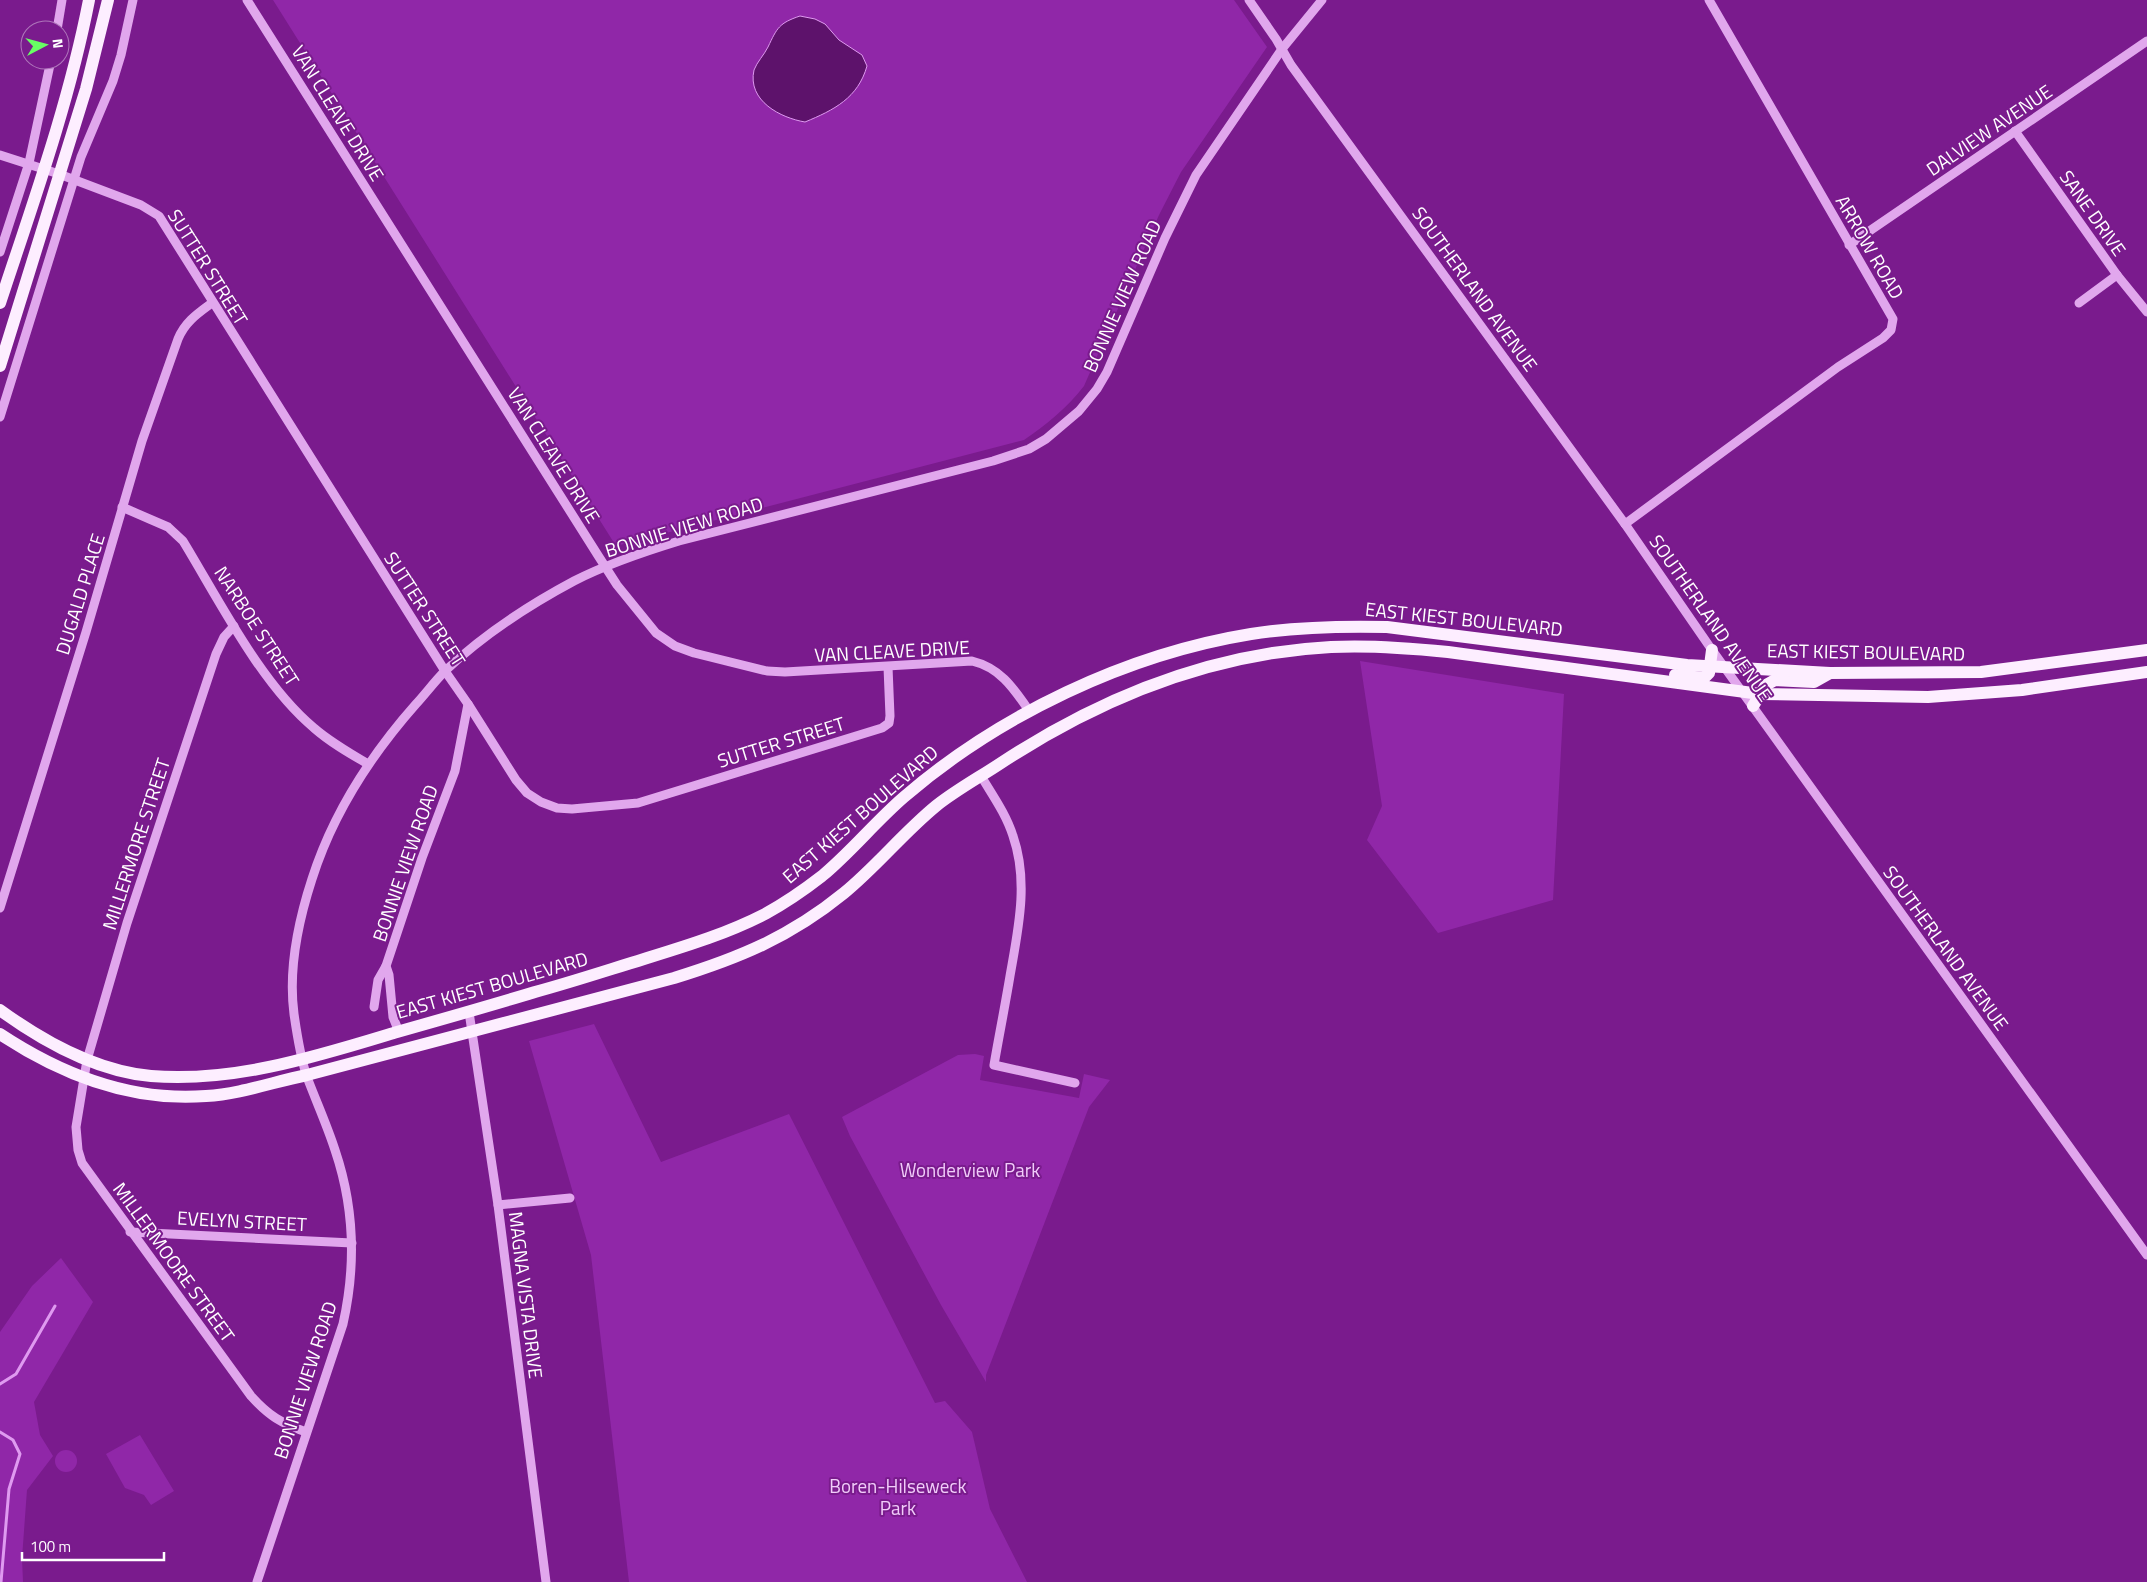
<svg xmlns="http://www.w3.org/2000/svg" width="2147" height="1582" font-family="'Titillium Web',sans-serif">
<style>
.green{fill:#9027a8}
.water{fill:#5d126b;stroke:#df9af0}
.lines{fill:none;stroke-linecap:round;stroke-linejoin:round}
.stream{stroke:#df9af0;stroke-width:3}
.minor{stroke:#e1a7ed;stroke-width:9}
.major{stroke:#fdeeff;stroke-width:12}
.labels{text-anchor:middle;stroke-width:4;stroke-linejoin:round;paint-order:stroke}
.street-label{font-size:19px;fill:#fff;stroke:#7a1b8d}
.park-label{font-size:19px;fill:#f1cdfa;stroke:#7a1b8d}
</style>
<rect width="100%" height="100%" fill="#7a1b8d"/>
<g class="green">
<path d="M 273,0 L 1234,0 L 1267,47 L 1181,172 L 1159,215 L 1084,386 C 1067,408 1047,424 1024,440 L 616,546 Z"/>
<path d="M 1360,661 L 1564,694 L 1553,900 L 1438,933 L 1367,840 L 1382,806 Z"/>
<path d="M 594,1024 L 661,1162 L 789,1114 L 935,1403 L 945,1401 L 972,1432 L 990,1509 L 1027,1582 L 629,1582 L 591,1255 L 529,1041 Z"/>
<path d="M 975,1054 L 984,1056 L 980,1080 L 1079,1098 L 1084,1074 L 1110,1080 L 1089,1107 L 986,1375 L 986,1382 L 941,1305 L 850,1136 L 842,1117 L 958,1055 Z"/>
<path d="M 61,1258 L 93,1302 L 34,1402 L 40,1435 L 53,1456 L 27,1490 L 22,1558 L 23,1582 L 0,1582 L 0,1332 L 32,1286 Z"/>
<path d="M 140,1435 L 174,1491 L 151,1505 L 144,1495 L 125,1488 L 106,1454 Z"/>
<circle cx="66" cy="1461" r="11"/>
</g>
<path class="water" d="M 800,16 L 815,19 L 825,24 L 839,40 L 862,55 L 867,66 C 858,98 834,110 805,122 C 781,118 747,101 754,70 C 757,62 764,55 768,47 C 777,28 779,23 800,16 Z"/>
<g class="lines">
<g class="stream">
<path d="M 0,1384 L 16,1374 L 55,1306"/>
<path d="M 0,1432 L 13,1440 L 20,1454 L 9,1489 L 1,1582"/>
</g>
<g class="minor">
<path d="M 247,0 L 599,557 L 617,585 L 656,633 L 675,646 L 694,653 L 767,671 L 785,672 L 972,661 C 1001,668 1014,689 1030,712"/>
<path d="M 1249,0 L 1276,39 L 1291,65 L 1625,524 L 1712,650 L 2147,1255"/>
<path d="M 57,30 L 62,0"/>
<path d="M 2015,131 L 2117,275 L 2147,312"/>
<path d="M 0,155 L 59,174 L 141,205 L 159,216 L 445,671 L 468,704 L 516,780 L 527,793 L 541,802 L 557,808 L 572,809 L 638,803 L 882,728 L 889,723 L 890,716 L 888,667"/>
<path d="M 1849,245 L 2147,41"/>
<path d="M 0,252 L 29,163 L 51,60"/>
<path d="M 2079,303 L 2117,275"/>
<path d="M 0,417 L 81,157 L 113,81 L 121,55 L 133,0"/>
<path d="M 122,507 L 168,527 L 183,541 C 219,600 261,684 314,728 C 330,742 349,753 368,764"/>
<path d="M 1625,524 L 1838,367 L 1883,338 L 1891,330 L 1893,319 L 1709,0"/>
<path d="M 234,626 L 224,637 L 216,654 L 127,923 L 87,1060 L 76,1127 L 78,1150 L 82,1163 L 251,1396 C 269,1416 281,1423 306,1432"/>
<path d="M 981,776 C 993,796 1006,814 1013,836 C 1029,882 1018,930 1010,976 C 1005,1006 999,1036 994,1065 L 1075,1083"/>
<path d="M 0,908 L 86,632 L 142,441 L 178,339 C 185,322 197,314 212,303"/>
<path d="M 374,1007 L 378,980 L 386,966"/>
<path d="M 469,1012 L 498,1205 L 546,1582"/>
<path d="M 399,1032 L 393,1017 L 389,975 L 386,966 L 422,858 L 455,771 L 468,704"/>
<path d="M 498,1205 L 570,1198"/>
<path d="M 130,1232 L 352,1243"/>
<path d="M 257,1582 L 343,1324 C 356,1266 354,1206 335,1150 C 327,1125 316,1101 307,1077 C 300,1056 297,1035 294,1014 C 288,969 298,922 312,879 C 333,813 370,756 416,704 C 426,693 435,681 445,671 C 482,636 529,605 574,581 C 607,564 643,552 679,541 L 993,461 L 1029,449 L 1046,439 L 1079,411 L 1097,389 L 1107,372 L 1165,238 L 1196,175 L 1282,49 L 1322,0"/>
</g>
<g class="major">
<path d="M 0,303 C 33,203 69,103 89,0"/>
<path d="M 0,366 L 86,89 L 108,0"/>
<path d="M 1675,675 L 1704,678 L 1709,673 L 1712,650"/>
<path d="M 1753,706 L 1766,685 L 1775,680 L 1814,682 L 1830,673"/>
<path d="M 0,1010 C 44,1042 96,1071 151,1076 C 234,1083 318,1056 397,1032 C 443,1019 489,1006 535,992 C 572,982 608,970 644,959 C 686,946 726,934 765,914 C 785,903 804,890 822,876 C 851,852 875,822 904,797 C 999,715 1127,654 1251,634 C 1295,627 1342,626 1387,627 L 1687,665 L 1830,673 L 1981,672 L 2147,650"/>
<path d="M 0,1034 C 62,1075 130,1102 206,1096 C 240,1094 273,1082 307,1075 L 674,978 C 739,958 790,937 844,893 C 877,866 903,833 936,806 C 956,790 980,777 1001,763 C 1100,698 1212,653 1331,647 C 1370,645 1409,648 1448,652 L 1760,694 L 1928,697 L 2022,690 L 2147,672"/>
</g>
</g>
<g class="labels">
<g class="street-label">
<text transform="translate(338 113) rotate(58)" y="7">VAN CLEAVE DRIVE</text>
<text transform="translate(1989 130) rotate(-34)" y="7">DALVIEW AVENUE</text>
<text transform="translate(2093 213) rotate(55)" y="7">SANE DRIVE</text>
<text transform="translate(1870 247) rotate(60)" y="7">ARROW ROAD</text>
<text transform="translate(208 267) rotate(58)" y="7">SUTTER STREET</text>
<text transform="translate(1475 289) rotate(54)" y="7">SOUTHERLAND AVENUE</text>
<text transform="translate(1122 296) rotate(-66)" y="7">BONNIE VIEW ROAD</text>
<text transform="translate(554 455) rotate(58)" y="7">VAN CLEAVE DRIVE</text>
<text transform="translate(684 527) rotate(-17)" y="7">BONNIE VIEW ROAD</text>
<text transform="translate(80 594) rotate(-73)" y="7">DUGALD PLACE</text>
<text transform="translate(425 609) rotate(57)" y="7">SUTTER STREET</text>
<text transform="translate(1711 618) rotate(55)" y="7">SOUTHERLAND AVENUE</text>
<text transform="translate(1464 619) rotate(6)" y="7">EAST KIEST BOULEVARD</text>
<text transform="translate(257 626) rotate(57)" y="7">NARBOE STREET</text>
<text transform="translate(892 651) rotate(-3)" y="7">VAN CLEAVE DRIVE</text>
<text transform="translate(1866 652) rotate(1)" y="7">EAST KIEST BOULEVARD</text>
<text transform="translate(781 742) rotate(-17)" y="7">SUTTER STREET</text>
<text transform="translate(860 814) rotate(-41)" y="7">EAST KIEST BOULEVARD</text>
<text transform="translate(136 844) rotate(-72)" y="7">MILLERMORE STREET</text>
<text transform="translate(405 863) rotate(-71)" y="7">BONNIE VIEW ROAD</text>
<text transform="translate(1946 948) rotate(54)" y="7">SOUTHERLAND AVENUE</text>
<text transform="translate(492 985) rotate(-16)" y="7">EAST KIEST BOULEVARD</text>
<text transform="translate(242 1221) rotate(3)" y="7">EVELYN STREET</text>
<text transform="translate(174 1262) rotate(54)" y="7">MILLERMOORE STREET</text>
<text transform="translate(526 1295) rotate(83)" y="7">MAGNA VISTA DRIVE</text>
<text transform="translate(305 1380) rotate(-72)" y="7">BONNIE VIEW ROAD</text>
</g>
<g class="park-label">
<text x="970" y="1177">Wonderview Park</text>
<text x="898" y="1493">Boren-Hilseweck<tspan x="898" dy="22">Park</tspan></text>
</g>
</g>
<g transform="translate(45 45) rotate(84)"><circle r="24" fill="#7a1b8d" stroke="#af76bb"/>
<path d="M0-4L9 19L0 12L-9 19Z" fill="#68ff64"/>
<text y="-8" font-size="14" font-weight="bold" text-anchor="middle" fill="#ffffff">N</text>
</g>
<path d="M22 1552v8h142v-8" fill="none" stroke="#ffffff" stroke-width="2.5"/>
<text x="30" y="1552" font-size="15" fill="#ffffff" stroke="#7a1b8d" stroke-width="4" paint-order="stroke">100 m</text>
</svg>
